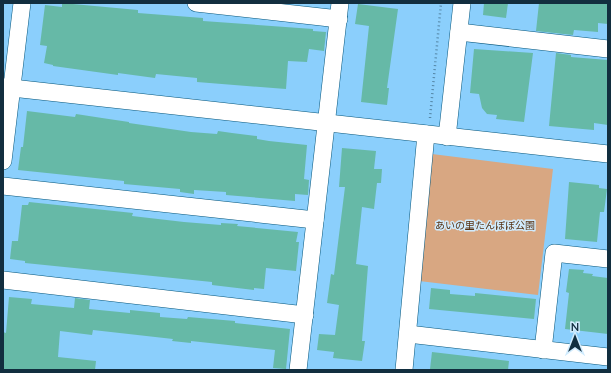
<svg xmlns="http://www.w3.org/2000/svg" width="611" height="373" font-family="Lato,'Noto Sans JP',sans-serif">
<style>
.green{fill:#d8a782}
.building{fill:#66b9a7}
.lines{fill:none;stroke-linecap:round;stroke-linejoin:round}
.minor-casing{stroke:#05567c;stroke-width:18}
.path{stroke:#5486a6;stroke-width:2.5;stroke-dasharray:1 3;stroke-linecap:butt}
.minor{stroke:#fff;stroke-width:17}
.labels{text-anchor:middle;stroke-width:3;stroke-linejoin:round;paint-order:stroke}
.park-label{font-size:10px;fill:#573212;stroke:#d0ebfd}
</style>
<rect width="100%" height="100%" fill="#8bcffc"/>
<path class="green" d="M 432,154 L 553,169 L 538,295 L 419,281 Z"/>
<g class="building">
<path d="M 62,3 L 138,10 L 138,13 L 203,18 L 203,21 L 313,29 L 313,31 L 326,32 L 324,51 L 309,49 L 307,62 L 288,61 L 286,89 L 197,82 L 197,78 L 156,74 L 155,78 L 118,73 L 118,75 L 53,66 L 53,65 L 44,63 L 47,46 L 40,45 L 45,5 L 62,7 Z"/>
<path d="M 484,3 L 508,3 L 506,18 L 483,15 Z"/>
<path d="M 539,3 L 608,3 L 608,24 L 598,23 L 598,32 L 574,30 L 573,35 L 536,31 Z"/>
<path d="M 358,4 L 398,9 L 387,88 L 389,88 L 387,105 L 361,102 L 369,26 L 355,24 Z"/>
<path d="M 474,49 L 533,53 L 524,122 L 496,119 L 497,115 L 487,114 L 482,108 L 479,94 L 470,93 Z"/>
<path d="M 556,53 L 571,55 L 571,57 L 608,60 L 608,125 L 594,123 L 594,130 L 549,126 Z"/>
<path d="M 27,111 L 75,117 L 76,114 L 102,118 L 129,122 L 129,123 L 191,132 L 217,134 L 218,131 L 232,133 L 257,136 L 257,139 L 269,141 L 307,145 L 304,179 L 309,180 L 308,195 L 295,194 L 295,201 L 226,195 L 226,192 L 194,190 L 194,194 L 180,192 L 180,189 L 124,184 L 124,181 L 18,170 L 21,147 L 23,147 Z"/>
<path d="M 342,148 L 376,151 L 374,169 L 382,169 L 381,183 L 377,183 L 374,209 L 362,207 L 356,264 L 368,266 L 362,341 L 365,341 L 362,361 L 333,358 L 334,352 L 317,350 L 319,334 L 335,335 L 339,305 L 327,303 L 331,274 L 334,275 L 345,187 L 339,187 Z"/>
<path d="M 569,182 L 599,185 L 599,188 L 607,189 L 604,212 L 600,212 L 597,242 L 565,239 Z"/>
<path d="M 29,202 L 133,213 L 132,216 L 184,222 L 221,225 L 221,223 L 238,224 L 237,226 L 298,232 L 296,242 L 299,242 L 296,271 L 266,268 L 264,289 L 254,288 L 254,290 L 212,285 L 212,282 L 25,263 L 25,261 L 10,259 L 12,241 L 18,241 L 22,205 L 28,205 Z"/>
<path d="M 569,269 L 584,270 L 583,273 L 593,274 L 592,276 L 608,278 L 608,334 L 565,329 L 569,293 L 566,292 Z"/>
<path d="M 431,288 L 450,290 L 450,294 L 475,296 L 475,293 L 536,299 L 534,319 L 429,309 Z"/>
<path d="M 9,297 L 32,299 L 31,304 L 74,308 L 75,298 L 90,300 L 89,309 L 130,313 L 130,310 L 160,313 L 160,317 L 187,319 L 188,317 L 235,321 L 235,323 L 290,329 L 286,369 L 273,368 L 275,350 L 191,341 L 191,343 L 172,341 L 173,339 L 93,330 L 92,335 L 60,331 L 58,357 L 96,361 L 95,370 L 3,370 L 3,332 L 6,333 Z"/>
<path d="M 432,352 L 509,361 L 508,370 L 430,369 Z"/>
</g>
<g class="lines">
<g class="minor-casing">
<g id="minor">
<path d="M 196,3 L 339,19"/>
<path d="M 459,32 L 608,49"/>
<path d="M 3,87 L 608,154"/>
<path d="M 447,137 L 462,3"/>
<path d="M 3,161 L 22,3"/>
<path d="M 3,186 L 315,220"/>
<path d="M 3,280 L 305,315"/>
<path d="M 408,334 L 608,357"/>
<path d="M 543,350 L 554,253 L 608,259"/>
<path d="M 298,370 L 340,3"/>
<path d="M 404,370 L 426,134"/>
</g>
</g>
<path class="path" d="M 430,118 L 441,3"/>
<use href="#minor" class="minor"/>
</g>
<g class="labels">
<g class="park-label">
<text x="485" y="229">あいの里たんぽぽ公園</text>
</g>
</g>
<rect width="611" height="373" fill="none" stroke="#122e3f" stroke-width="8"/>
<g transform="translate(575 337)" stroke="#d0ebfd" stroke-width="3" paint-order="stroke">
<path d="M0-3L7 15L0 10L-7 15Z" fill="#122e3f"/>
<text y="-6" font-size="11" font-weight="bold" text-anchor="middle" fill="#122e3f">N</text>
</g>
</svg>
